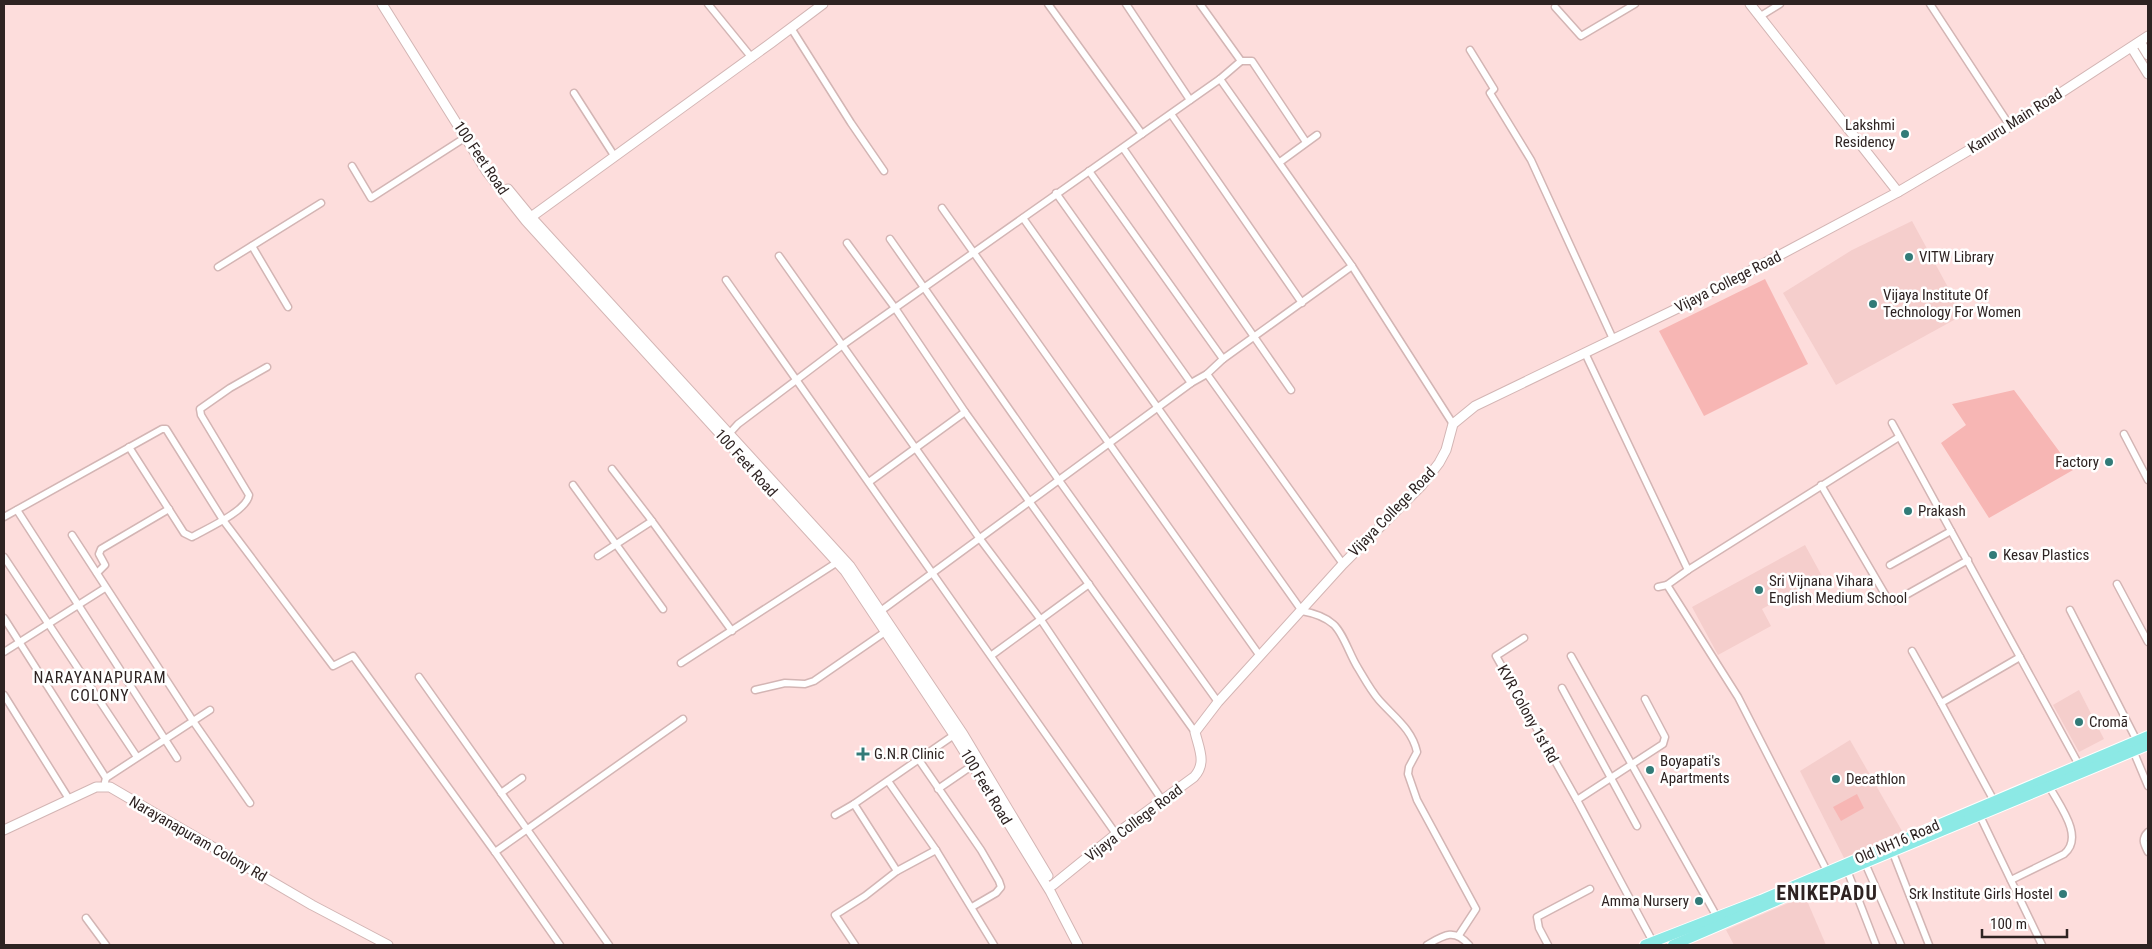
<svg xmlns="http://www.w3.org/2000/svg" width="2152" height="949" font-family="'Roboto Condensed',sans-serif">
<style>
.built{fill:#f5cecc}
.green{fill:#f7b6b4}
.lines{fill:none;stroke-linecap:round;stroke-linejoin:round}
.street-casing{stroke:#d3b5b4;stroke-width:9}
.secondary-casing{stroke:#d3b5b4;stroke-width:11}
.primary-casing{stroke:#fff;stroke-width:12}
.street{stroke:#fff;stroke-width:6}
.secondary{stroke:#fff;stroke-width:9}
.primary{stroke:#8ce9e5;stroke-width:10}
.poi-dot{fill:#327b78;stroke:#fff;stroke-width:2}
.labels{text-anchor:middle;stroke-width:5;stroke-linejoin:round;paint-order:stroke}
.street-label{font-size:15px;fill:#2e2322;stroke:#fff}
.poi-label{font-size:15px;fill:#2e2322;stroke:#fff;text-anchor:start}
.neighbourhood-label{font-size:16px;letter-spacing:1px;fill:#2e2322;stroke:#fff}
.district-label{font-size:20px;font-weight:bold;letter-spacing:1px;fill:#2e2322;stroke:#fff}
</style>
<rect width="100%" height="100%" fill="#fddddc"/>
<g class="built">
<path d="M 1912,221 L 1963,315 L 1836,385 L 1783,293 L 1852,250 Z"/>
<path d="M 1805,545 L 1822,576 L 1762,609 L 1771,626 L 1718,655 L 1692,607 Z"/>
<path d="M 2079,690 L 2104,739 L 2079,752 L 2053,705 Z"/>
<path d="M 1850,740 L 1902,831 L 1844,858 L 1800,771 Z"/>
<path d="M 1805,896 L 1826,945 L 1734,945 L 1726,930 Z"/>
</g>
<g class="green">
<path d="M 1765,279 L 1808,364 L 1704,416 L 1659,331 Z"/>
<path d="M 2014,390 L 2073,470 L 1989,518 L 1941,443 L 1966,425 L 1952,404 Z"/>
<path d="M 1857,794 L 1864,808 L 1841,821 L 1833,807 Z"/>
</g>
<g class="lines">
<g class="street-casing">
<g id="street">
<path d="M 708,4 L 752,58"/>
<path d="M 1048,4 L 1142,134"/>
<path d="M 1126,4 L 1190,100"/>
<path d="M 1200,4 L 1241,61"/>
<path d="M 1930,4 L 2010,126"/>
<path d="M 1555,7 L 1581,36 L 1635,4"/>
<path d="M 1759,17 L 1780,4"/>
<path d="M 791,28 L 851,123 L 884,171"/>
<path d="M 1470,50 L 1494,89 L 1490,93 L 1531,160 L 1613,339"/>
<path d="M 574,93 L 615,157"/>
<path d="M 1171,114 L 1302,303"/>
<path d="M 1123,148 L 1291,390"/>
<path d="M 1280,162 L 1317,135"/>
<path d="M 352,166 L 371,198 L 466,137"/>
<path d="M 1089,171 L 1223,359"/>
<path d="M 1056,193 L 1191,383"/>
<path d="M 942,208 L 1260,656"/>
<path d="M 1023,218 L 1302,611 C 1313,613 1324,616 1333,624 C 1343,632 1350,656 1358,668 C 1364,678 1371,691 1379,700 C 1394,717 1412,729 1417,752 L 1409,767 L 1408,774 L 1417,800 L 1476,909 L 1459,935"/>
<path d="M 890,239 L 1058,479 L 1218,702"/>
<path d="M 847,243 L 895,308 L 965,412 L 1195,732"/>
<path d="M 252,246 L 288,307"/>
<path d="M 779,256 L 980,539 L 1041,620 L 1162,800"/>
<path d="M 1352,266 L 1453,424"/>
<path d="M 218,267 L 321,203"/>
<path d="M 726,280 L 1116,834"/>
<path d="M 1585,353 L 1688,570 L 1667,585 L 1738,697 L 1827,871"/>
<path d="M 1207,374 L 1343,564"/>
<path d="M 1892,423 L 2079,765"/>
<path d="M 2124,434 L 2148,480"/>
<path d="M 728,435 L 738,424 L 844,344 L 1220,79 L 1241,61 L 1252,61 L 1306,142"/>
<path d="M 129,447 L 184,533 L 192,537 C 206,529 247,511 249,495 L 201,415 L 200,409 L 230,388 L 267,367"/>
<path d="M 612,469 L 649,517 L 732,631"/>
<path d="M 869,482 L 965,412"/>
<path d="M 573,485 L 663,609"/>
<path d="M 1821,485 L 1886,596 L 1894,601 L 1897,600 L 1968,560"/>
<path d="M 17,510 L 177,758"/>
<path d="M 4,517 L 162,429 L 166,429 L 223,520 L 333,666 L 353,656 L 495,852 L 683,719"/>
<path d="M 72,535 L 193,721 L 250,803"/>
<path d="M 598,556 L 652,521"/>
<path d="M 4,557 L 137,757"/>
<path d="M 1890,565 L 1951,531"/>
<path d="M 1688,570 L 1899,437"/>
<path d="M 97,573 L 105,565 L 99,554 L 101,549 L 169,509"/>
<path d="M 2117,584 L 2148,642"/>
<path d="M 1658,587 L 1667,585"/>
<path d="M 2070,610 L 2137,741"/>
<path d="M 878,613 L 1191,383 L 1207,374 L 1223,359 L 1352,266 L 1220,79"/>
<path d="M 4,618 L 106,778"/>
<path d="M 1524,638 L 1496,656 L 1577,800 L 1653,942"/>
<path d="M 1912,651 L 1941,703"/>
<path d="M 4,652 L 105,588"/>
<path d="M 992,655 L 1089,584"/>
<path d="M 1571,656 L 1717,917"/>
<path d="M 681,663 L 836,563"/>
<path d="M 419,677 L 609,945"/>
<path d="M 1562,688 L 1637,826"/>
<path d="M 755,690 L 785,683 L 805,684 L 814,681 L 885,632"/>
<path d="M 4,695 L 69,799"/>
<path d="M 2132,748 L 2148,786"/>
<path d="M 919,760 L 981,850 L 999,881 L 1001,887 L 996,893 L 972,907"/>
<path d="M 888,781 L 936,850 L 994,945"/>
<path d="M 105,782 L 106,778 L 210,710"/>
<path d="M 938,789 L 973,765"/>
<path d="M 501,793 L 522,778"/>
<path d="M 1577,800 L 1663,744 L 1665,737 L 1645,699"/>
<path d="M 1994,801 L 1941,703 L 2020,657"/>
<path d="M 835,815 L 854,804"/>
<path d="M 1980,816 L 2042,945"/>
<path d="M 2148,832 C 2141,839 2144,844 2148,852"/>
<path d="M 495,852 L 560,945"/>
<path d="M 1893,853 L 1929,945"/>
<path d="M 1865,863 L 1901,945"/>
<path d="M 1847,870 L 1876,945"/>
<path d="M 897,871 L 854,804 L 954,735"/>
<path d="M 2011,880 L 2064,854 C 2085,837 2059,805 2049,786"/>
<path d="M 86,918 L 106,945"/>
<path d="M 855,945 L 835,915 L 865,896 L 897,871 L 936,850"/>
<path d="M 1427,945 C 1444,935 1454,928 1469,945"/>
<path d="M 1548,945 L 1539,928 L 1537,917 L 1590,889"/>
</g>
</g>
<g class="secondary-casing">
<g id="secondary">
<path d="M 382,4 L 487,172 L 526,221 L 845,571 L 954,735 L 1050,891 L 1078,945"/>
<path d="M 1750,4 L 1898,192"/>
<path d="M 2140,42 L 2148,55"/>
<path d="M 2132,48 L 2148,74"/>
<path d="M 508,189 L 531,217 L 850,566 L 963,734 L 1048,876"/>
<path d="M 527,220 L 771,43 L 823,4"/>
<path d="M 4,830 L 96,787 L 110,787 L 312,905 L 388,945"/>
<path d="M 1053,885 L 1116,834 L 1194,777 C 1207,763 1199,749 1195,732 L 1218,702 L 1343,564 L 1422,485 L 1439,463 L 1446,450 L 1453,424 L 1475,406 L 1703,296 L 1898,192 L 2010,126 L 2148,36"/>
</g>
</g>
<g class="primary-casing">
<g id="primary">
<path d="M 1645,945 L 1761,900 L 2148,736"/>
<path d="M 1673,945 L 1831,877 L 2148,745"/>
</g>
</g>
<use href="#street" class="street"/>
<use href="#secondary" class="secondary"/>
<use href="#primary" class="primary"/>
</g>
<g class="poi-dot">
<circle cx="1905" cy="134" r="5"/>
<circle cx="1909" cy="257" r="5"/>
<circle cx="1873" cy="304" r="5"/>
<circle cx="2109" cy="462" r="5"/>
<circle cx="1908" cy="511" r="5"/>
<circle cx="1993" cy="555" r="5"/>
<circle cx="1759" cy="590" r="5"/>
<circle cx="2079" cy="722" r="5"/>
<path d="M860.5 746.5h5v5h5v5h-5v5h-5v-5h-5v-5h5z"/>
<circle cx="1650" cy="770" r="5"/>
<circle cx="1836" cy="779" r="5"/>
<circle cx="2063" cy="894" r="5"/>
<circle cx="1699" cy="901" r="5"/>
</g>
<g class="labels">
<g class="street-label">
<text transform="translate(2015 121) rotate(-32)" y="5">Kanuru Main Road</text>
<text transform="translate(481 158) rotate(56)" y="5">100 Feet Road</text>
<text transform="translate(1728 282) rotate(-27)" y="5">Vijaya College Road</text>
<text transform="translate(746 463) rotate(48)" y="5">100 Feet Road</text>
<text transform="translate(1392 512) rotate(-46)" y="5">Vijaya College Road</text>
<text transform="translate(1528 714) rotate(61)" y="5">KVR Colony 1st Rd</text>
<text transform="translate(986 787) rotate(59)" y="5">100 Feet Road</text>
<text transform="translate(1134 823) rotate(-37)" y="5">Vijaya College Road</text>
<text transform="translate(198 839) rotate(30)" y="5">Narayanapuram Colony Rd</text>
<text transform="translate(1897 842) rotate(-23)" y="5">Old NH16 Road</text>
</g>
<g class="poi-label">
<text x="1895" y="130" text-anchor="end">Lakshmi<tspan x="1895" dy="17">Residency</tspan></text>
<text x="1919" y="262">VITW Library</text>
<text x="1883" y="300">Vijaya Institute Of<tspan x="1883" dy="17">Technology For Women</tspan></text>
<text x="2099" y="467" text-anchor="end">Factory</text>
<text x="1918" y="516">Prakash</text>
<text x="2003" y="560">Kesav Plastics</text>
<text x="1769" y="586">Sri Vijnana Vihara<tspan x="1769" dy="17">English Medium School</tspan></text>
<text x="2089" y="727">Cromā</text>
<text x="874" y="759">G.N.R Clinic</text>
<text x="1660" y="766">Boyapati's<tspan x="1660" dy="17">Apartments</tspan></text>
<text x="1846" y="784">Decathlon</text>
<text x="2053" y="899" text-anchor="end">Srk Institute Girls Hostel</text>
<text x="1689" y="906" text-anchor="end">Amma Nursery</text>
</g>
<g class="neighbourhood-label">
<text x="100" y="683">NARAYANAPURAM<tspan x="100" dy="18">COLONY</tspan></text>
</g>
<g class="district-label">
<text x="1827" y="900">ENIKEPADU</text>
</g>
</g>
<rect width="2152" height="949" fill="none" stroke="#2e2322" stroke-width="10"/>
<path d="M1982 929v8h85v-8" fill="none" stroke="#2e2322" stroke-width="2.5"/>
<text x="1990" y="929" font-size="15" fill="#2e2322" stroke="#ffffff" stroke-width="4" paint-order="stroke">100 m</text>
</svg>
